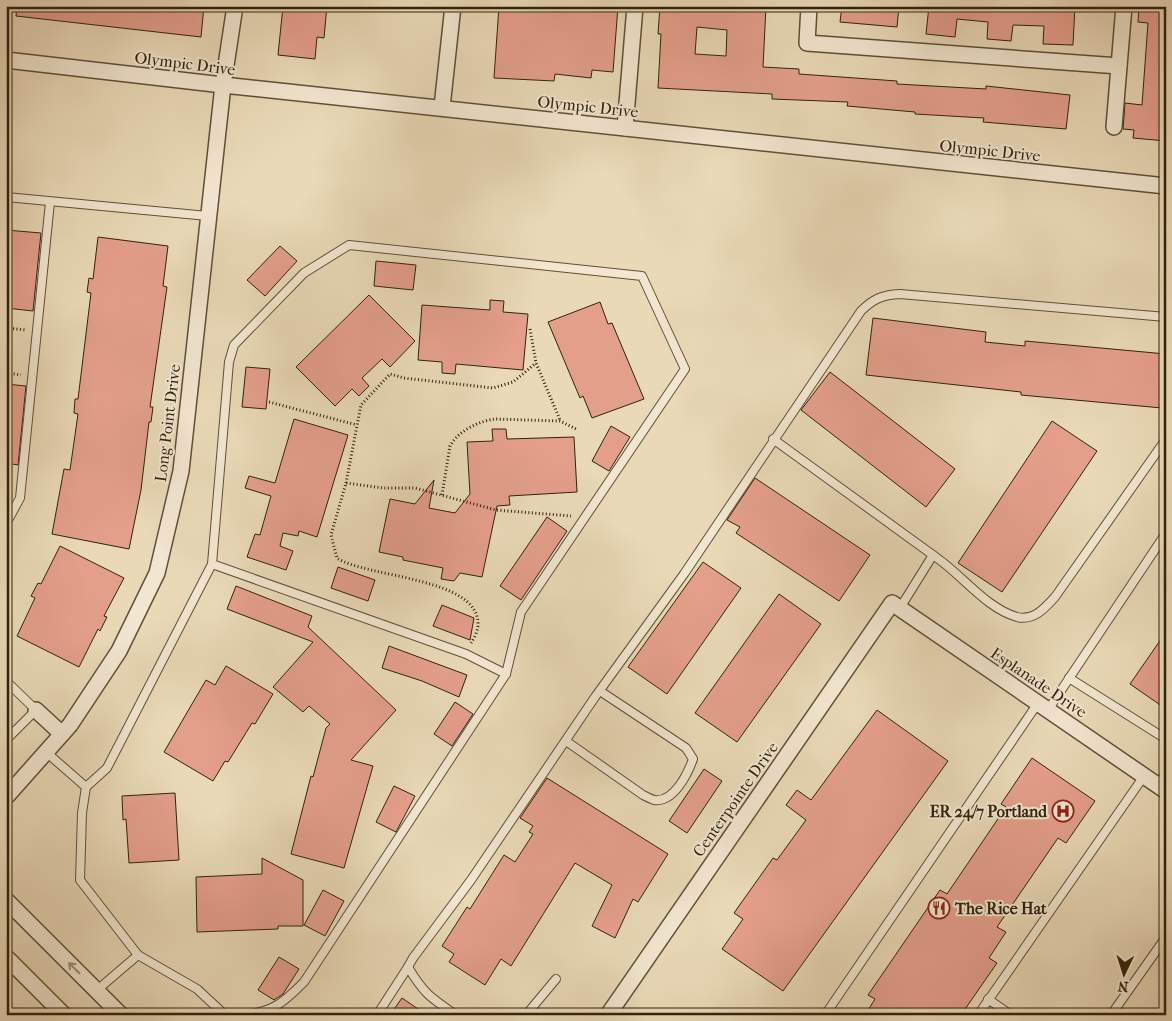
<svg xmlns="http://www.w3.org/2000/svg" width="1172" height="1021" font-family="'IM FELL French Canon',serif">
<style>
.building{fill:#e49f8b;stroke:#30220e;fill-rule:evenodd}
.lines{fill:none;stroke-linecap:round;stroke-linejoin:round}
.service-casing{stroke:#5e5038;stroke-width:10}
.minor-casing{stroke:#5e5038;stroke-width:18}
.path{stroke:#30220e;stroke-width:3;stroke-dasharray:1 2.5;stroke-linecap:butt}
.service{stroke:#f1e6d0;stroke-width:8}
.minor{stroke:#f1e6d0;stroke-width:15}
.oneway{stroke:#9a8e79}
.labels{text-anchor:middle;stroke-width:4;stroke-linejoin:round;paint-order:stroke}
.street-label{font-size:16px;fill:#30220e;stroke:#f1e6d0}
.poi-label{font-size:16px;font-weight:bold;fill:#30220e;stroke:#f1e6d0;text-anchor:end}
</style>
<rect width="100%" height="100%" fill="#e9d9b7"/>
<filter id="stains"><feTurbulence type="fractalNoise" baseFrequency=".004" numOctaves="4"/><feColorMatrix values="0 0 0 0 .2 0 0 0 0 .09 0 0 0 0 .02 0 0 0 .5 -.17"/></filter>
<radialGradient id="worn" r=".72"><stop offset=".6" stop-color="#630" stop-opacity="0"/><stop offset="1" stop-color="#630" stop-opacity=".3"/></radialGradient>
<g class="building">
<path d="M 17,6 L 204,6 L 201,37 L 16,16 Z"/>
<path d="M 283,6 L 327,6 L 324,38 L 317,37 L 315,59 L 278,55 Z"/>
<path d="M 499,6 L 618,6 L 613,72 L 592,70 L 591,78 L 555,74 L 554,81 L 494,78 Z"/>
<path d="M 660,6 L 766,6 L 763,67 L 799,69 L 799,74 L 897,81 L 897,84 L 986,89 L 986,86 L 1070,95 L 1066,129 L 983,122 L 984,118 L 915,114 L 915,112 L 847,106 L 848,102 L 772,99 L 772,94 L 658,88 L 661,34 L 658,34 ZM 697,27 L 727,30 L 726,56 L 695,54 Z"/>
<path d="M 842,6 L 899,6 L 897,27 L 840,22 Z"/>
<path d="M 929,6 L 1075,6 L 1073,45 L 1043,44 L 1044,26 L 1013,25 L 1011,41 L 987,39 L 988,22 L 957,19 L 955,37 L 926,34 Z"/>
<path d="M 1139,6 L 1166,6 L 1166,141 L 1133,138 L 1134,130 L 1123,129 L 1125,103 L 1142,105 L 1148,23 L 1138,22 Z"/>
<path d="M 6,230 L 41,233 L 33,311 L 6,308 Z"/>
<path d="M 98,237 L 168,246 L 163,286 L 167,287 L 150,407 L 153,407 L 151,422 L 149,422 L 141,490 L 129,549 L 52,534 L 64,469 L 70,470 L 78,414 L 74,413 L 75,399 L 78,399 L 91,293 L 87,292 L 89,278 L 93,279 Z"/>
<path d="M 280,246 L 297,261 L 265,296 L 247,280 Z"/>
<path d="M 376,261 L 416,265 L 413,290 L 374,286 Z"/>
<path d="M 369,295 L 415,341 L 390,367 L 382,359 L 362,378 L 369,386 L 359,396 L 352,389 L 335,406 L 296,367 Z"/>
<path d="M 490,300 L 504,301 L 503,312 L 528,314 L 523,370 L 456,364 L 455,374 L 442,373 L 442,362 L 418,360 L 422,305 L 490,310 Z"/>
<path d="M 600,302 L 608,324 L 612,323 L 644,399 L 592,418 L 583,396 L 580,398 L 548,322 Z"/>
<path d="M 873,318 L 986,332 L 985,342 L 1025,346 L 1025,341 L 1166,354 L 1162,408 L 1021,395 L 1021,392 L 866,375 Z"/>
<path d="M 246,367 L 270,369 L 266,409 L 242,407 Z"/>
<path d="M 830,372 L 955,469 L 926,507 L 801,410 Z"/>
<path d="M 6,384 L 26,386 L 18,465 L 6,463 Z"/>
<path d="M 294,419 L 348,435 L 317,537 L 299,531 L 298,536 L 283,533 L 280,546 L 293,551 L 286,570 L 247,557 L 255,534 L 260,535 L 271,496 L 245,488 L 249,476 L 275,483 Z"/>
<path d="M 1052,421 L 1097,451 L 1002,592 L 958,563 Z"/>
<path d="M 611,426 L 630,437 L 609,471 L 592,461 Z"/>
<path d="M 492,429 L 506,429 L 507,439 L 574,437 L 577,492 L 509,496 L 510,505 L 497,506 L 482,577 L 460,573 L 454,581 L 441,579 L 443,568 L 403,560 L 403,557 L 379,552 L 390,499 L 415,504 L 434,480 L 429,508 L 455,513 L 470,494 L 467,442 L 493,441 Z"/>
<path d="M 755,478 L 870,555 L 839,601 L 736,533 L 740,527 L 727,520 Z"/>
<path d="M 547,517 L 567,531 L 521,600 L 500,586 Z"/>
<path d="M 60,546 L 124,578 L 104,616 L 107,617 L 100,631 L 98,629 L 79,667 L 17,636 L 35,598 L 31,596 L 38,583 L 41,584 Z"/>
<path d="M 703,562 L 741,588 L 667,694 L 628,667 Z"/>
<path d="M 338,567 L 375,580 L 368,601 L 331,588 Z"/>
<path d="M 236,586 L 312,616 L 308,627 L 396,710 L 351,760 L 373,766 L 344,868 L 291,854 L 311,776 L 313,777 L 326,728 L 330,724 L 309,706 L 303,712 L 273,687 L 313,642 L 227,609 Z"/>
<path d="M 779,594 L 821,624 L 737,742 L 695,713 Z"/>
<path d="M 442,605 L 474,618 L 470,640 L 433,626 Z"/>
<path d="M 1166,632 L 1166,709 L 1130,684 Z"/>
<path d="M 389,646 L 467,675 L 459,697 L 422,681 L 382,668 Z"/>
<path d="M 226,666 L 273,694 L 255,724 L 252,723 L 228,762 L 225,761 L 213,781 L 164,752 L 206,680 L 215,685 Z"/>
<path d="M 455,702 L 473,714 L 452,746 L 434,734 Z"/>
<path d="M 877,710 L 948,761 L 783,991 L 722,949 L 743,919 L 734,913 L 773,858 L 777,860 L 806,820 L 786,805 L 797,790 L 811,800 Z"/>
<path d="M 1032,758 L 1095,801 L 1066,843 L 1058,838 L 997,927 L 1006,932 L 989,958 L 997,963 L 961,1015 L 951,1009 L 947,1015 L 865,1015 L 875,999 L 868,995 L 940,890 L 947,894 L 1006,807 L 1001,804 Z"/>
<path d="M 704,769 L 722,781 L 687,833 L 669,821 Z"/>
<path d="M 547,778 L 668,854 L 638,902 L 633,899 L 615,938 L 592,926 L 612,885 L 575,863 L 511,966 L 501,959 L 485,985 L 449,962 L 454,954 L 442,946 L 467,907 L 470,909 L 504,855 L 515,862 L 533,834 L 529,832 L 533,826 L 520,818 Z"/>
<path d="M 394,786 L 415,796 L 396,832 L 376,822 Z"/>
<path d="M 175,793 L 179,860 L 129,863 L 126,819 L 123,820 L 122,796 Z"/>
<path d="M 262,858 L 303,880 L 303,926 L 278,926 L 278,929 L 197,932 L 196,877 L 262,874 Z"/>
<path d="M 323,890 L 344,901 L 325,936 L 304,925 Z"/>
<path d="M 279,957 L 299,969 L 283,994 L 274,1000 L 258,990 Z"/>
<path d="M 402,998 L 427,1015 L 390,1015 Z"/>
</g>
<g class="lines">
<g class="service-casing">
<g id="service">
<path d="M 6,197 L 208,216"/>
<path d="M 773,439 C 828,479 882,518 937,558 C 963,576 986,608 1017,617 C 1034,621 1045,608 1055,597 L 1166,439"/>
<path d="M 6,524 L 20,498 L 50,202"/>
<path d="M 212,564 L 229,362 L 234,345 L 304,273 L 349,245 L 642,276 L 685,369 L 521,612 L 506,674"/>
<path d="M 900,608 L 933,555"/>
<path d="M 1069,678 L 1166,739"/>
<path d="M 6,681 L 36,710 L 6,740"/>
<path d="M 1048,710 L 1166,533"/>
<path d="M 566,741 L 643,795 C 647,797 651,799 654,800 C 674,803 688,773 693,759 L 686,748 L 600,691"/>
<path d="M 46,752 L 86,787 L 82,813 L 80,880 L 138,955 L 96,991"/>
<path d="M 1157,785 L 1166,774"/>
<path d="M 86,787 L 107,768 L 212,564 L 466,654 L 506,674 L 304,982 C 283,1003 274,1011 245,1015"/>
<path d="M 138,955 L 197,989 L 225,1015"/>
<path d="M 988,999 L 1011,1015"/>
<path d="M 377,1015 L 408,967"/>
<path d="M 456,1015 C 431,998 424,994 408,967 L 413,958 L 471,880 L 595,697 L 684,574 L 861,311 C 873,299 882,295 900,294 L 1166,317"/>
<path d="M 526,1015 L 556,979"/>
<path d="M 825,1015 L 1038,703"/>
<path d="M 978,1015 L 1144,776"/>
<path d="M 1111,1015 L 1166,937"/>
</g>
</g>
<g class="minor-casing">
<g id="minor">
<path d="M 809,6 L 807,43 L 1119,66"/>
<path d="M 6,60 L 223,85 L 1166,186"/>
<path d="M 442,107 L 453,6"/>
<path d="M 1114,127 L 1124,6"/>
<path d="M 625,128 L 635,6"/>
<path d="M 36,710 L 62,734"/>
<path d="M 6,797 L 70,725 L 119,651 L 157,573 L 181,471 L 223,85 L 235,6"/>
<path d="M 6,900 L 121,1015"/>
<path d="M 6,957 L 64,1015"/>
<path d="M 608,1015 L 892,603 L 1166,791"/>
</g>
</g>
<g class="path">
<path d="M 6,328 L 26,330"/>
<path d="M 530,329 L 536,363 L 560,420"/>
<path d="M 6,381 L 8,373 L 21,375"/>
<path d="M 269,402 L 357,425"/>
<path d="M 346,483 L 361,405 L 390,374 L 404,378 L 493,388 L 513,382 L 536,363"/>
<path d="M 442,495 L 450,446 C 458,431 479,421 495,419 L 560,421 L 578,430"/>
<path d="M 471,643 C 474,638 478,631 478,625 C 480,577 367,578 337,558 L 331,535 L 346,483 L 383,488 L 415,488 L 496,510 L 571,516"/>
</g>
<use href="#service" class="service"/>
<use href="#minor" class="minor"/>
</g>
<defs><path id="oneway-shaft" d="M-6 0H5M1.5-3L5.5 0L1.5 3" fill="none" stroke-width="1.6" stroke-linecap="round" stroke-linejoin="round" transform="scale(1.25)"/></defs>
<use class="oneway" href="#oneway-shaft" transform="translate(74 968) rotate(-135)"/>
<defs>
<g id="hospital-ring" transform="scale(1.125)"><circle r="9.5" fill="#f1e6d0" stroke="#8f2418" stroke-width="1.5"/><path d="M-5-5h3v3.5h4V-5h3V5h-3V1.5h-4V5h-3Z" fill="#8f2418"/></g>
<g id="restaurant-ring" transform="scale(1.125)"><circle r="9.5" fill="#f1e6d0" stroke="#8f2418" stroke-width="1.5"/><path d="M-5-6h1v4h1v-4h1v4h1v-4h1v5L-1.5 .5V6h-2V.5L-5-1ZM5-6V6H3V1.5H1.5Q1.5-4 5-6Z" fill="#8f2418"/></g>
</defs>
<g fill-rule="evenodd">
<use href="#hospital-ring" x="1063" y="811"/>
<use href="#restaurant-ring" x="939" y="908"/>
</g>
<g class="labels">
<g class="street-label">
<text transform="translate(185 63) rotate(7)" y="6">Olympic Drive</text>
<text transform="translate(588 106) rotate(6)" y="6">Olympic Drive</text>
<text transform="translate(990 150) rotate(6)" y="6">Olympic Drive</text>
<text transform="translate(167 423) rotate(-83)" y="6">Long Point Drive</text>
<text transform="translate(1039 682) rotate(34)" y="6">Esplanade Drive</text>
<text transform="translate(735 799) rotate(-55)" y="6">Centerpointe Drive</text>
</g>
<g class="poi-label">
<text x="1047" y="817">ER 24/7 Portland</text>
<text x="955" y="914" text-anchor="start">The Rice Hat</text>
</g>
</g>
<rect width="1172" height="1021" fill="none" stroke="#e9d9b7" stroke-width="25"/>
<rect x="8" y="8" width="1157" height="1006" fill="none" stroke="#30220e" stroke-width="2.5"/>
<rect x="12" y="12" width="1147" height="996" fill="none" stroke="#30220e"/>
<g transform="translate(1124 974) rotate(184)" stroke="#f1e6d0" stroke-width="4" paint-order="stroke">
<path d="M0-4L9 19L0 12L-9 19Z" fill="#30220e"/>
<text y="-8" font-size="14" font-weight="bold" text-anchor="middle" fill="#30220e">N</text>
</g>
<rect width="100%" height="100%" filter="url(#stains)"/>
<rect width="100%" height="100%" fill="url(#worn)"/>
</svg>
